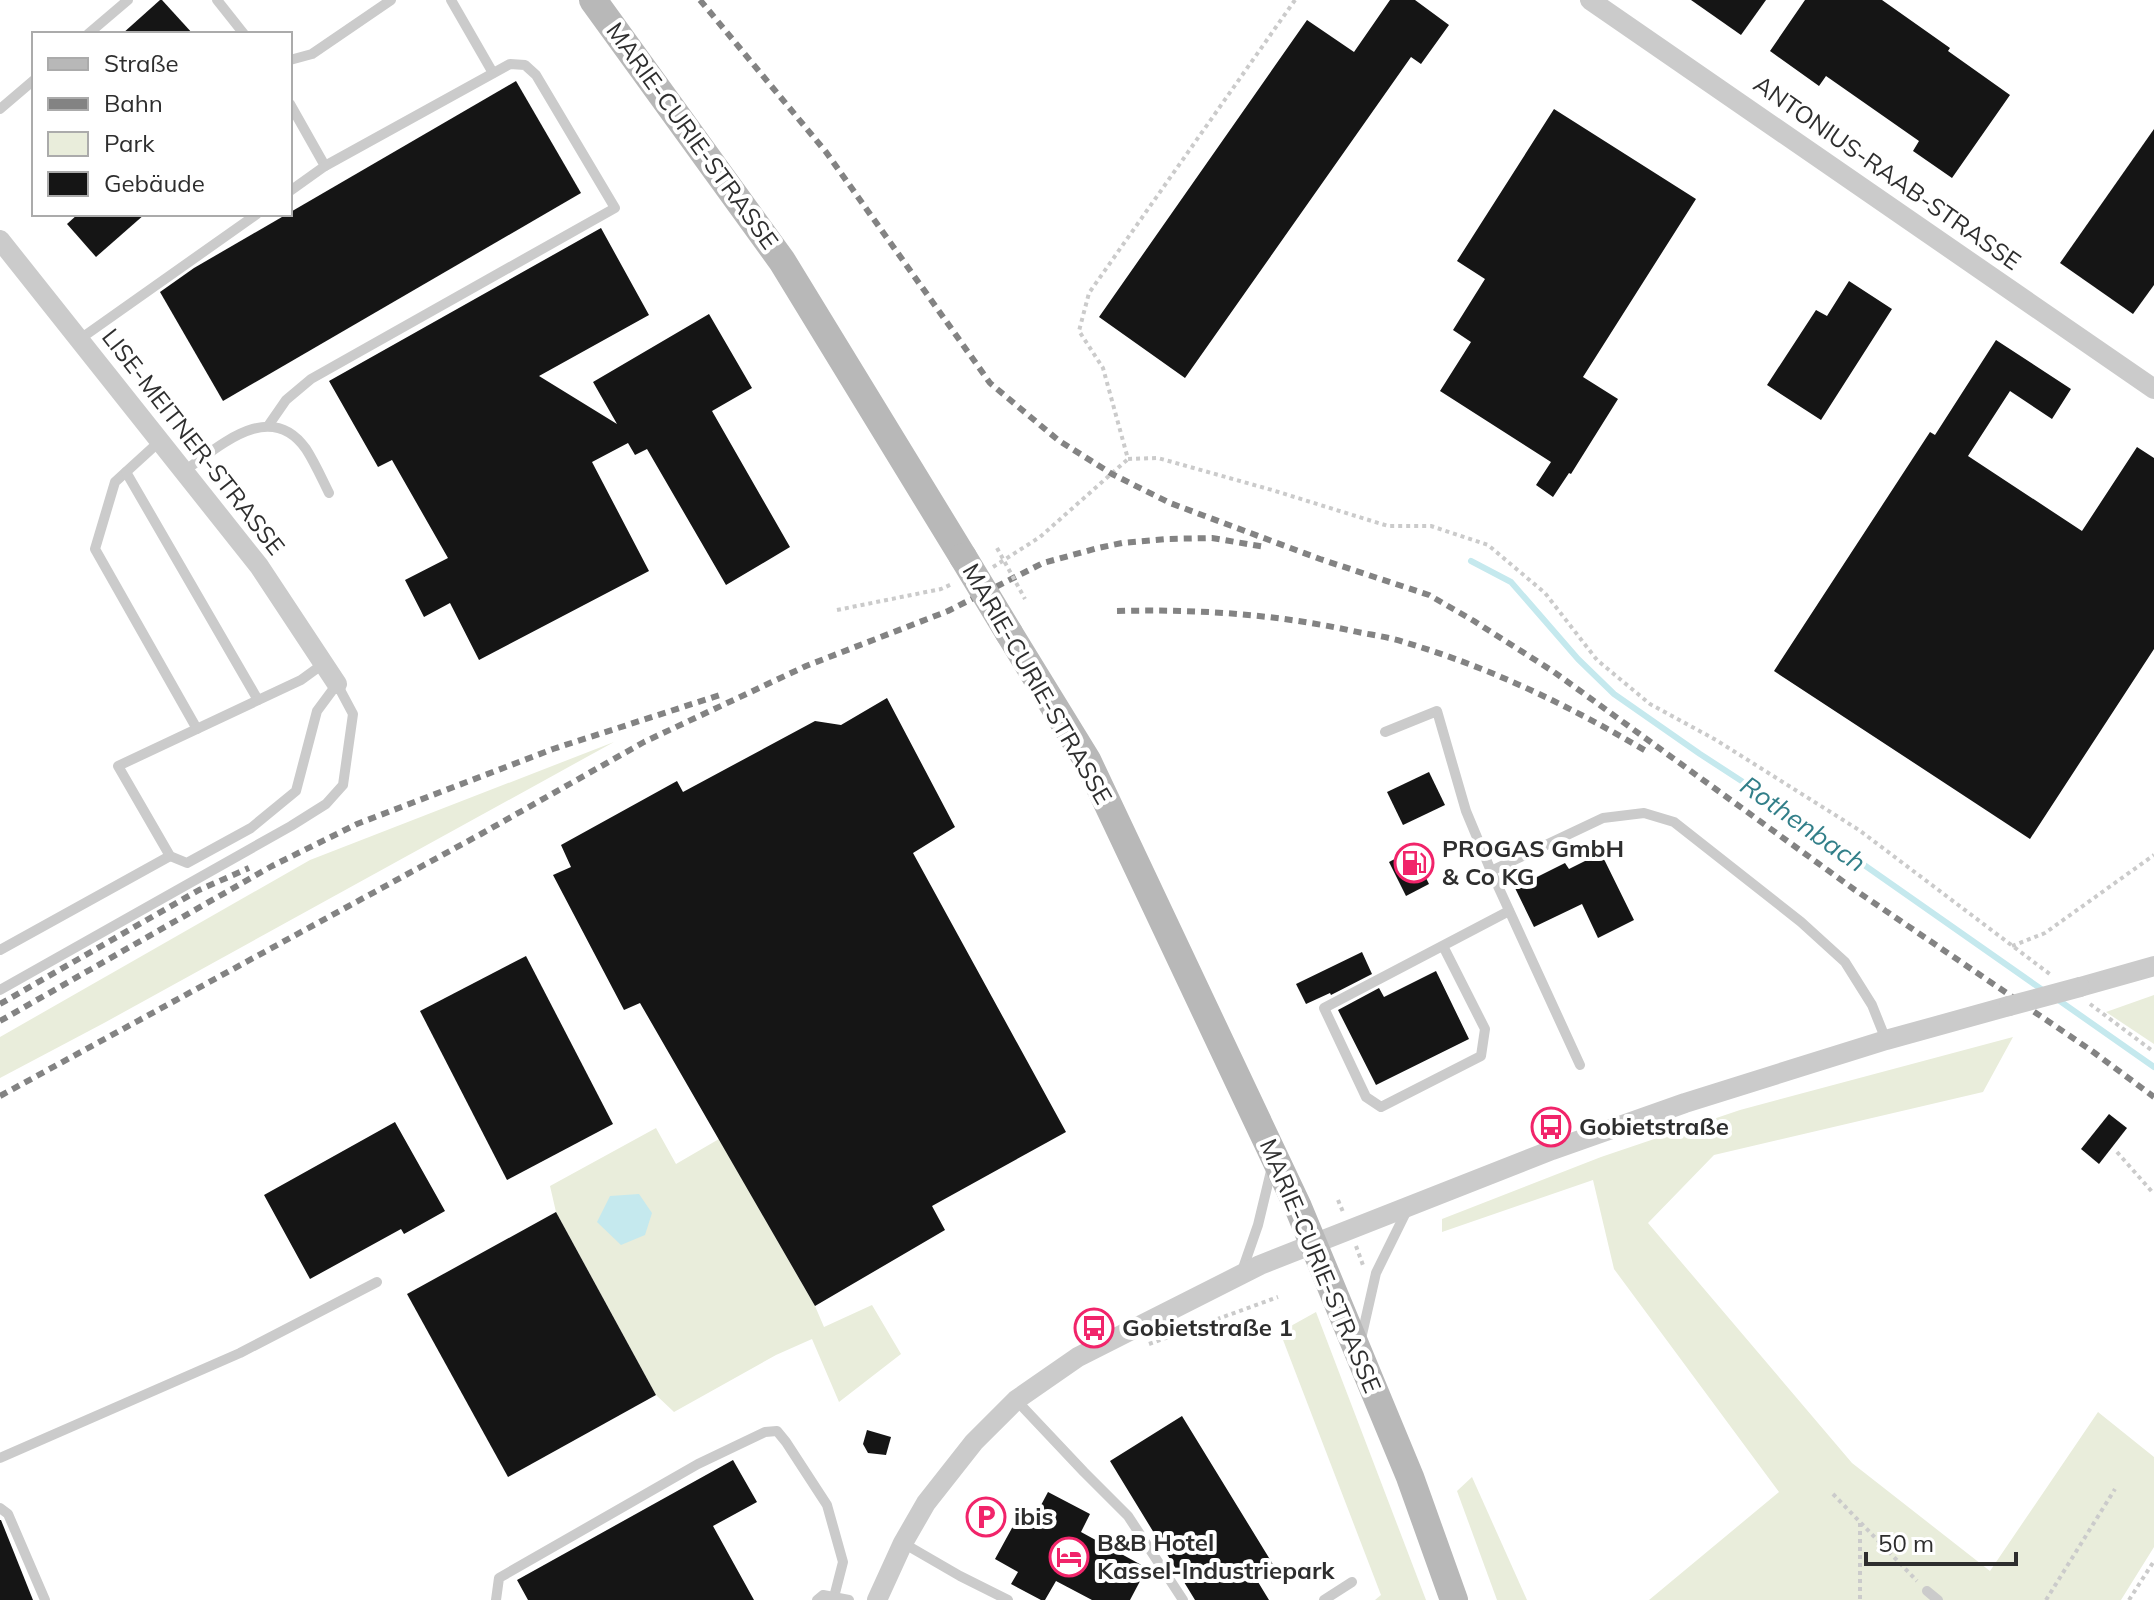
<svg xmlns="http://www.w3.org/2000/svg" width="2154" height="1600" font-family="Mulish,sans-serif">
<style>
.green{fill:#e9eddb}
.water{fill:#c5e9ee}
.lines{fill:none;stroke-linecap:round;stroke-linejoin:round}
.stream{stroke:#c5e9ee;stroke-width:6}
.building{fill:#151515}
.path{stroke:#cbcbcb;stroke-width:4;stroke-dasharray:4 4;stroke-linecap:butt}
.service{stroke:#cbcbcb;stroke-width:10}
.minor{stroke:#cbcbcb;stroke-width:20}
.secondary{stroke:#b8b8b8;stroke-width:28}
.rail{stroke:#838383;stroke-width:6;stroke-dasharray:8 6;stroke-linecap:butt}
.path-bridge{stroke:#cbcbcb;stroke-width:4;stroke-dasharray:4 4;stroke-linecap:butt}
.minor-bridge{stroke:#cbcbcb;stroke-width:20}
.secondary-bridge{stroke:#b8b8b8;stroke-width:28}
.labels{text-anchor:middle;stroke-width:8;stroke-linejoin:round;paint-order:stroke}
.street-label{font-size:24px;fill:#2e2e2e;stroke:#fff}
.poi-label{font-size:24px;font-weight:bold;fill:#2e2e2e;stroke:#fff;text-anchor:start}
.water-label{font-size:26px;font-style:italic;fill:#327f89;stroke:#fff}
</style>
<rect width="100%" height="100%" fill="#fff"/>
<g class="green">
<path d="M 614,742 L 104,1023 L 0,1078 L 0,1037 L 310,860 Z"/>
<path d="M 2154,995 L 2154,1044 L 2106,1012 Z"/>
<path d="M 2013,1037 L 1983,1092 L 1714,1155 L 1648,1223 L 1852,1463 L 1990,1571 L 2098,1412 L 2154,1457 L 2154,1547 L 2121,1600 L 1649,1600 L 1779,1492 L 1614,1269 L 1593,1180 L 1442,1232 L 1442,1219 L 1601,1157 L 1740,1110 Z"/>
<path d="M 656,1128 L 676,1164 L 719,1139 L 815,1306 L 824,1327 L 872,1305 L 901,1354 L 839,1402 L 812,1339 L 776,1355 L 674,1412 L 656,1395 L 556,1212 L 550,1186 Z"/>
<path d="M 1316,1312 L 1426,1600 L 1375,1600 L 1381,1595 L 1280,1332 Z"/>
<path d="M 1472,1477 L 1527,1600 L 1497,1600 L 1457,1491 Z"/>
</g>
<path class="water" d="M 639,1194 L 652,1213 L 645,1235 L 621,1245 L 597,1222 L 610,1196 Z"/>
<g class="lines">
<g class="stream">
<path d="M 1471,561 L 1511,582 L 1578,659 L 1614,694 L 1700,754 L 1780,806 L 2044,991"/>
<path d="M 2057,999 L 2154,1067"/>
</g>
</g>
<g class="building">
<path d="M 160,0 L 162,0 L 193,34 L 122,34 Z"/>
<path d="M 1390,0 L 1415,0 L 1449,25 L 1421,64 L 1411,57 L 1185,378 L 1099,317 L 1307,20 L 1354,52 Z"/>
<path d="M 1691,0 L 1766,0 L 1741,35 Z"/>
<path d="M 1805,0 L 1882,0 L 1950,48 L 1948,51 L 2010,95 L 1952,178 L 1913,151 L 1919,141 L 1826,76 L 1819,86 L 1770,51 Z"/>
<path d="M 516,81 L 581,193 L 223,401 L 160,292 L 194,268 Z"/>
<path d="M 1554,109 L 1696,199 L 1583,377 L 1618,399 L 1571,474 L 1569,473 L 1553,497 L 1536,485 L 1551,462 L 1440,391 L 1471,342 L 1453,330 L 1485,279 L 1457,261 Z"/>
<path d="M 2154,129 L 2154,285 L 2133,314 L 2060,263 Z"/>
<path d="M 78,214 L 145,214 L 96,257 L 67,224 Z"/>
<path d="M 601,228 L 649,315 L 539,376 L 617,424 L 593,382 L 709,314 L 752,388 L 712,411 L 790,547 L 726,585 L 647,449 L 635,455 L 628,443 L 592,462 L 649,571 L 479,660 L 450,603 L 424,617 L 405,580 L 448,558 L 392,460 L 378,467 L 329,381 Z"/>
<path d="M 1849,281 L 1892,309 L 1821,420 L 1767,385 L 1816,310 L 1827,316 Z"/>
<path d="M 1996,340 L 2071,389 L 2052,419 L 2010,391 L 1968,456 L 2082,531 L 2137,447 L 2154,458 L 2154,649 L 2030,839 L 1774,671 L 1930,432 L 1935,435 Z"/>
<path d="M 887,698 L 955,827 L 913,853 L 1066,1132 L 932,1206 L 945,1230 L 815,1306 L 640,1003 L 624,1010 L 553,875 L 571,867 L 561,845 L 677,781 L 683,792 L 815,721 L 841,725 Z"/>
<path d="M 1429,772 L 1445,805 L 1403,825 L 1387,792 Z"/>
<path d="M 1412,850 L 1429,884 L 1406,896 L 1389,862 Z"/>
<path d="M 1601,853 L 1634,920 L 1598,938 L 1582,904 L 1534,927 L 1515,888 L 1565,863 L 1569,869 Z"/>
<path d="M 1362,952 L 1372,974 L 1331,995 L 1330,993 L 1306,1004 L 1296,984 Z"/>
<path d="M 526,956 L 613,1124 L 507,1180 L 420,1011 Z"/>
<path d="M 1436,971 L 1469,1039 L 1376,1085 L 1338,1010 L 1379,988 L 1384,997 Z"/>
<path d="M 2109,1114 L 2127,1128 L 2099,1164 L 2081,1149 Z"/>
<path d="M 395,1122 L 445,1211 L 404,1234 L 401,1229 L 310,1279 L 264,1195 Z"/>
<path d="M 556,1212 L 656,1395 L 508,1477 L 407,1294 Z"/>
<path d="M 1182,1416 L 1274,1566 L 1255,1577 L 1269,1600 L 1195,1600 L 1110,1461 Z"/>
<path d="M 867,1430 L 891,1437 L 886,1455 L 868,1453 L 863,1444 Z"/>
<path d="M 733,1460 L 757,1502 L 713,1526 L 754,1600 L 528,1600 L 517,1580 Z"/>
<path d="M 1048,1492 L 1090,1514 L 1081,1532 L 1147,1568 L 1130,1600 L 1092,1600 L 1056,1581 L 1045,1600 L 1041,1600 L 1011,1584 L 1018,1572 L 995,1559 L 1018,1517 L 1031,1524 Z"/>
<path d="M 0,1520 L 1,1520 L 33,1600 L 0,1600 Z"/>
</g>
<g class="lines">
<g class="path">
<path d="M 1295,0 L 1089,293 L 1079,331 L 1103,368 L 1128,459 L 1158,458 L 1272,490 L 1388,526 L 1431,526 L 1488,545 L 1545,593 L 1597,660 L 1650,704 L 1716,740 L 1859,830 L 2051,975"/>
<path d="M 993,567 L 1040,537 L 1128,459"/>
<path d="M 837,610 L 941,589 L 952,584"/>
<path d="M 2012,946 L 2045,933 L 2154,855"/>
<path d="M 2090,1004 L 2154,1052"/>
<path d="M 2117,1152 L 2154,1194"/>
<path d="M 1338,1200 L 1343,1212"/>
<path d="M 1356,1246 L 1364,1268"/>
<path d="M 1149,1344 L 1278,1297"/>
<path d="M 1833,1494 L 1917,1581"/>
<path d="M 1860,1523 L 1860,1600"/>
<path d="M 2046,1600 L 2115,1489"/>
<path d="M 2129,1600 L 2154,1561"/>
</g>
<g class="service">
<path d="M 217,0 L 244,34"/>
<path d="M 451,0 L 493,73"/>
<path d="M 88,34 L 128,0"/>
<path d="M 290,60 L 312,54 L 391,0"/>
<path d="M 290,104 L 325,166 L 290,191"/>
<path d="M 0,109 L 34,80"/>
<path d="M 80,339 L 257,214"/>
<path d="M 268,426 L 286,400 L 311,379 L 615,208 L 536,75 L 525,65 L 510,64 L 325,166"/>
<path d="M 160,441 L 115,482 L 95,549 L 197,729"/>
<path d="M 184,471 C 219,447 270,398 306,449 C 315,463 322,479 329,493"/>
<path d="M 126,472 L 258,700"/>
<path d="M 1385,732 L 1437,711 L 1466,811 L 1491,871 L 1580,1065"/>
<path d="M 1491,871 L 1603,818 L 1644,813 L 1674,822 L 1801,922 L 1845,962 L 1872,1005 L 1886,1040"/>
<path d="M 1443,946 L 1485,1029 L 1481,1056 L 1381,1107 L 1366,1097 L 1324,1008 L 1509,911"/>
<path d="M 0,950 L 170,856"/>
<path d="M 0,990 L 291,826 L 326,804 L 343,785 L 353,714 L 337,684 L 317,711 L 296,791 L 251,828 L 187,863 L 170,856 L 118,766 L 301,680 L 323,664"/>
<path d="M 1242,1271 L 1258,1225 L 1272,1167"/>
<path d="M 1361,1339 L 1376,1273 L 1408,1208"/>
<path d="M 1016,1400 L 1084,1472 L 1128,1516 L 1183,1600"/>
<path d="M 0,1458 L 240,1353 L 377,1282"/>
<path d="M 0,1508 L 8,1514 L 45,1600"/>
<path d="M 903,1543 L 960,1576 L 1008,1600"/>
<path d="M 1927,1591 L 1938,1600"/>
<path d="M 496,1600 L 499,1578 L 698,1464 L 765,1432 L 777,1431 L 786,1442 L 827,1505 L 843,1562 L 834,1597"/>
<path d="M 817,1600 L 823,1595 L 849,1600"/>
<path d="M 1324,1600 L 1352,1582"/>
</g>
<g class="minor">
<path d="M 1590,0 L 2154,389"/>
<path d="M 0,240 L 259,566 L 337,684"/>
<path d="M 2080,987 L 2154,966"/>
<path d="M 877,1600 L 903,1543 L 926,1503 L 974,1442 L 1016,1400 L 1078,1357 L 1260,1265 L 1552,1150 L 1685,1103 L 1886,1040 L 2009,1006"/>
</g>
<g class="secondary">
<path d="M 593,0 L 782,261 L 963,557"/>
<path d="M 1009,633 L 1087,760 L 1298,1207 L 1410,1477 L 1454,1600"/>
</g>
<g class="rail">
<path d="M 700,0 L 826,152 L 990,383 L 1058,440 L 1112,474 L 1170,503 L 1320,559 L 1429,595 L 1474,621 L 1554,672 L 1855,890 L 2092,1051 L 2154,1097"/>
<path d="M 1117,611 C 1198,609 1274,614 1353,631 C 1371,635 1390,637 1407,643 C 1491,668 1570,706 1646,751"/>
<path d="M 0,1004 L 199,890 L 249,868"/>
<path d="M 0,1021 L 272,866 L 357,824 L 553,749 L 723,694"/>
<path d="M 0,1096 L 481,834 L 644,742 L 806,666 L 948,611 L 1043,563 L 1098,548 L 1122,543 L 1166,539 L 1212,538 L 1265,547"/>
</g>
<path class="path-bridge" d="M 997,548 L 1025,599"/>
<path class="minor-bridge" d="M 2009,1006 L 2080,987"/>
<path class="secondary-bridge" d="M 963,557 L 1009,633"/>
</g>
<defs>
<g id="fuel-ring" transform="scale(2)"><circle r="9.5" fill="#fff" stroke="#f1246a" stroke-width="1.5"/><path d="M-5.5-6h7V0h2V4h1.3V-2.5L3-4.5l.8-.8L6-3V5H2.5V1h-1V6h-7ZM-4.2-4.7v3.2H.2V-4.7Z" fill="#f1246a"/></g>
<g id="bus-ring" transform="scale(2)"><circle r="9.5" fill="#fff" stroke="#f1246a" stroke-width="1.5"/><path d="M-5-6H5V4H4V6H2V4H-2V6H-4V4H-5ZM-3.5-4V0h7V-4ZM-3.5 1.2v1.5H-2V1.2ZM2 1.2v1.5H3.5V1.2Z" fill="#f1246a"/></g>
<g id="parking-ring" transform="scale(2)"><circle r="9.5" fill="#fff" stroke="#f1246a" stroke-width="1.5"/><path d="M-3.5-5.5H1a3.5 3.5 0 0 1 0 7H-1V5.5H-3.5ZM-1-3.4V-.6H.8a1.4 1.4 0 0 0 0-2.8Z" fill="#f1246a"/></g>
<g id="hotel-ring" transform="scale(2)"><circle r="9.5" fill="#fff" stroke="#f1246a" stroke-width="1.5"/><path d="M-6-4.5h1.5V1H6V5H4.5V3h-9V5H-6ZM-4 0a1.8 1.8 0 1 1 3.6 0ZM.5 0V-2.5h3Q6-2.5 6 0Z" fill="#f1246a"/></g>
</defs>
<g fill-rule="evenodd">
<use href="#fuel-ring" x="1414" y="863"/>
<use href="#bus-ring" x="1551" y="1127"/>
<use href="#bus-ring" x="1094" y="1328"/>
<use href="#parking-ring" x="986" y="1517"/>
<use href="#hotel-ring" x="1069" y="1557"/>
</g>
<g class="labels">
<g class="street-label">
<text transform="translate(692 136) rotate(54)" y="8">MARIE-CURIE-STRASSE</text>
<text transform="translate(1887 173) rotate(35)" y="8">ANTONIUS-RAAB-STRASSE</text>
<text transform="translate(193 442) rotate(52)" y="8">LISE-MEITNER-STRASSE</text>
<text transform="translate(1037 684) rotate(60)" y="8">MARIE-CURIE-STRASSE</text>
<text transform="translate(1320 1266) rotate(67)" y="8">MARIE-CURIE-STRASSE</text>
</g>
<g class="poi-label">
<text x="1442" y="857">PROGAS GmbH<tspan x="1442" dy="28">&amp; Co KG</tspan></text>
<text x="1579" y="1135">Gobietstraße</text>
<text x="1122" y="1336">Gobietstraße 1</text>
<text x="1014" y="1525">ibis</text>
<text x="1097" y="1551">B&amp;B Hotel<tspan x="1097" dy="28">Kassel-Industriepark</tspan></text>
</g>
<g class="water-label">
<text transform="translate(1803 824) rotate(35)" y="9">Rothenbach</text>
</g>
</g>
<rect x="32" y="32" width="260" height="184" fill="#ffffff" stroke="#ababab" stroke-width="2"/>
<rect x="48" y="58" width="40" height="12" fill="#b8b8b8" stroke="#ababab" stroke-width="2"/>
<text x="104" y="72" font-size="24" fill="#2e2e2e">Straße</text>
<rect x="48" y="98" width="40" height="12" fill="#838383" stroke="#ababab" stroke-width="2"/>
<text x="104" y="112" font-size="24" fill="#2e2e2e">Bahn</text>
<rect x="48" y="132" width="40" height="24" fill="#e9eddb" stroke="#ababab" stroke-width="2"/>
<text x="104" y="152" font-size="24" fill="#2e2e2e">Park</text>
<rect x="48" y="172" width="40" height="24" fill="#151515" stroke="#ababab" stroke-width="2"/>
<text x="104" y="192" font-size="24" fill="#2e2e2e">Gebäude</text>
<path d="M1866 1552v12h150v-12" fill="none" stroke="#2e2e2e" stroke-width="4"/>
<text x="1878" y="1552" font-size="24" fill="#2e2e2e" stroke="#ffffff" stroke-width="6" paint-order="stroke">50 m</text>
</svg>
